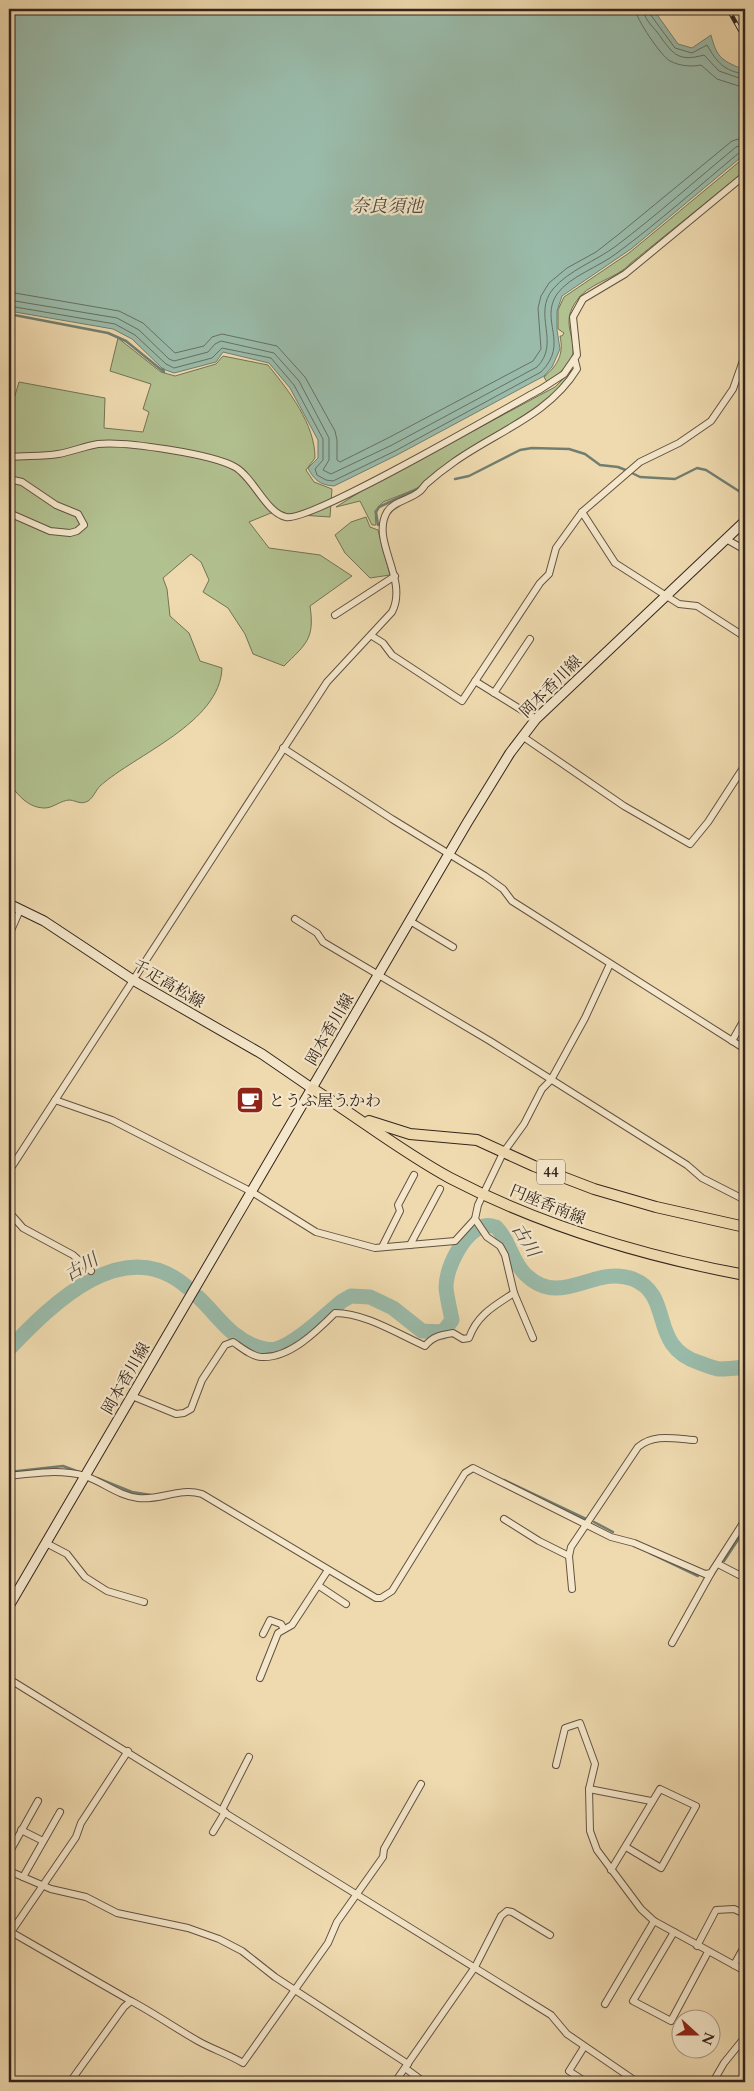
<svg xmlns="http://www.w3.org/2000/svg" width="754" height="2091" font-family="Cardo,'Noto Serif JP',serif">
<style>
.green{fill:#b2c190;stroke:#737356}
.water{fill:#9abbaa;stroke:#717f72}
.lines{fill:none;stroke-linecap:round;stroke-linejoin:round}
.shore{stroke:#677064;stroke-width:1}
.stream{stroke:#717f72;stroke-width:2.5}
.river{stroke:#9abbaa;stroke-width:15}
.street-casing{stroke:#635242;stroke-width:8}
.secondary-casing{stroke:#34251d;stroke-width:11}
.primary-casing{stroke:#34251d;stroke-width:12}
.street{stroke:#f5e7cb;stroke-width:6}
.secondary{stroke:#f5e7cb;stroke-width:9}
.primary{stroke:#efdaaf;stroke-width:10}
.rail-casing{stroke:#34251d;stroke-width:4.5}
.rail{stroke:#f5e7cb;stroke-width:2.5;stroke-dasharray:8;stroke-linecap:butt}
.labels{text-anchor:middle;stroke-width:4.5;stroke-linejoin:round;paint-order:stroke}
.shield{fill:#f5e7cb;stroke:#6e5f51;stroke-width:1}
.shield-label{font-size:15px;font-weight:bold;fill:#34251d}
.street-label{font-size:16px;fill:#34251d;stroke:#f5e7cb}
.poi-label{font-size:16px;fill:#34251d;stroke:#f5e7cb;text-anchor:start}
.water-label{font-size:18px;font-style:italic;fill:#4e4a40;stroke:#f5e7cb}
</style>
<rect width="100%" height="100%" fill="#efdaaf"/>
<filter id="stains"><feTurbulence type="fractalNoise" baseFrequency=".004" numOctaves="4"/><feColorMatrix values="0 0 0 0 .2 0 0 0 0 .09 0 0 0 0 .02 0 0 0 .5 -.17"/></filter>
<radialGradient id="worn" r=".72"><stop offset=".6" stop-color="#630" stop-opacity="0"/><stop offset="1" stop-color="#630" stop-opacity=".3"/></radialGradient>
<g class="green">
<path d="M 745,157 L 745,171 L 631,263 C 616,280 587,282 575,303 C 554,335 599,349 547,382 L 544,377 C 558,365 564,354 560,336 L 562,336 L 564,333 L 558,329 L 558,310 L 564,297 L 629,253 Z"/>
<path d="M 118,338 L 161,372 L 175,376 L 216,364 L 223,356 L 268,365 C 289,391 315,424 315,458 L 306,470 L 314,482 L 332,489 L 330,517 L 271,513 L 249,522 L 269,548 L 320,555 L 352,576 L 310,606 C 315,639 306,644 284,666 L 253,654 L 245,634 L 228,608 L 203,592 L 209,580 L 201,562 L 191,554 L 163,578 L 167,589 L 170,616 L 189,633 L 200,661 L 222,668 C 220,723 136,754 100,786 C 96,790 93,798 88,801 C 81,805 77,801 70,800 C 61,800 53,808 45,808 C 28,808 18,795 9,783 L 9,402 L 13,402 L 19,382 L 105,398 L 104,428 L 143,432 L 149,412 L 143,409 L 151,384 L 110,371 Z"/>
<path d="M 573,369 L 560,390 L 538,408 L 455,457 L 416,489 L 383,502 L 375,511 L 376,525 L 372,525 L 360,501 L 336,507 L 363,490 L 555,387 Z"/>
<path d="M 366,517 L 370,527 L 378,530 L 390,575 L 370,578 L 345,553 L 335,535 L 351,522 Z"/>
</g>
<path class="water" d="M 9,9 L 653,9 L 678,44 L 692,48 L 711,35 C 717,59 723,61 745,70 L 745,154 L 631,249 L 562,296 L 557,311 L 557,330 L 560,349 L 552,367 L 544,376 L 397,455 L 334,486 C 320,485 314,480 308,468 L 318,458 L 318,440 L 290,388 L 269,363 L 223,352 L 216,362 L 174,373 L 163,369 L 132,339 L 113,329 L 9,311 Z"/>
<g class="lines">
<g class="shore">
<path d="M 635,9 C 636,19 661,56 670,61 C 680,66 691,67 701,65 L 717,79 L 745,88"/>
<path d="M 643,9 C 644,18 651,25 657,32 C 672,52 676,63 704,55 L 719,71 L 745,80"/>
<path d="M 649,9 L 650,14 L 675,48 L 692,53 L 707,45 C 717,62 723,71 745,74"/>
<path d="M 9,292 L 119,311 L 143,323 L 175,353 L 204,346 L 212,337 L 222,334 L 277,346 L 305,377 L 335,431 L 337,440 L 337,460 L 340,462 L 388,438 L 533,361 L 541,349 L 538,308 L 541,296 L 549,283 L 567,268 L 596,252 L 619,234 L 732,141 L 745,137"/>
<path d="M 9,300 L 117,318 L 139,330 L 169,359 L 174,361 L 208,352 L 215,344 L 221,341 L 274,353 L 299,381 L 329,438 L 329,460 L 323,470 L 331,474 L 392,445 L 537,367 C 561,343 532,314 553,289 C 569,270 596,261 616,246 C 657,215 696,180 736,147 L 745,144"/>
<path d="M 9,306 L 115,324 L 135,335 L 166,364 L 174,368 L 212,358 L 222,348 L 271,358 L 294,385 L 323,439 L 323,460 L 315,469 L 317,475 L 326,480 L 333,481 L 395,451 L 541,372 C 570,343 539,321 557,294 C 570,276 599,267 617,253 C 659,222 699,186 740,152 L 745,151"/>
</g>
<g class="stream">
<path d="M 9,314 L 108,333 L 126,341 L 164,372 L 163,369"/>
<path d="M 632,473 L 640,477 L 675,479 L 697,468 L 706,470 L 745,495"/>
<path d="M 455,479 L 469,476 L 520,450 L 532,448 L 569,449 L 585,454 L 600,465 L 618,467 L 628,471"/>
<path d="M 378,525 L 376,512 L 379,507 L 417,489"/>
<path d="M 9,1472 L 63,1466 L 79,1472"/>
<path d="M 97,1478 L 132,1492 L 151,1495"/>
<path d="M 504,1480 L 586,1519"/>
<path d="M 594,1522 L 613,1532"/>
<path d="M 650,1553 L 698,1576"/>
<path d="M 724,1561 L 745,1529"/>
</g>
<g class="river">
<path d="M 198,1297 C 210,1308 220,1322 233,1333 C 244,1342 262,1352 276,1349 C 296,1344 326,1314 342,1301 L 351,1296 L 370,1297 L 393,1308 L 422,1331 L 443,1332 L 452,1320 C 450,1310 447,1298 446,1288 C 446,1268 463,1232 484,1226 C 487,1225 493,1226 496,1227 C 510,1241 511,1260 525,1274 C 561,1310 594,1264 633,1279 C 675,1296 647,1346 700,1363 C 706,1365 713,1368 719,1369 C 727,1369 737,1368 745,1367"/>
<path d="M 9,1349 C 53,1303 124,1232 187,1287"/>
</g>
<g class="street-casing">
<g id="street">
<path d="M 9,457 C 25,455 42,457 58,454 C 71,452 85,446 98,444 C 125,441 212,454 235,467 C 254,478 266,513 286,517 C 310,523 506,408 541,389 L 564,374 L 577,355 L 573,317 L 583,299 L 625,274 L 745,175"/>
<path d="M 9,479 L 22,482 L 56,505 L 78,514 L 84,525 L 77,531 L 70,533 L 50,531 L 9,513"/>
<path d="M 582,512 L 615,563 L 679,604 L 697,606 L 745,637"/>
<path d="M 726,539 L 745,550"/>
<path d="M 335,615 L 395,576"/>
<path d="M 372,636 L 383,643 L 392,655 L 462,701 L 540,583 L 549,574 L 556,548 L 582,512 L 640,462 L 679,443 L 711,421 L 733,389 L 745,355"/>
<path d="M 475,681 L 536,719"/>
<path d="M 494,693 L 530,639"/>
<path d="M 522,736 L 624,806 L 690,844 L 708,822 L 745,765"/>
<path d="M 283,748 L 392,819 L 485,876 L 503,889 L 512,901 L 745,1049"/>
<path d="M 295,919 L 317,933 L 323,942 L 490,1041 L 687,1165 L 702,1178 L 745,1200"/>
<path d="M 410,921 L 453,947"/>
<path d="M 9,935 L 20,910"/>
<path d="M 732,1041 L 745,1018"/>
<path d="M 55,1100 L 112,1120 L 252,1192 L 316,1232 L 375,1248 L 455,1241 L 475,1219"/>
<path d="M 9,1171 L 327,682 L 392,612 C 409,579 370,541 387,512 C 394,501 409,500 419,492 C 422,490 424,486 426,484 C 435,476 444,469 454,462 C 496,432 549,415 577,369 L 575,361"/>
<path d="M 9,1212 L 23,1228 L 73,1255 L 91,1271"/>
<path d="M 410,1245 L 440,1189"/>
<path d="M 382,1247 L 400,1211 L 398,1205 L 414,1175"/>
<path d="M 533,1338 L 514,1293 L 505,1255 L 500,1246 L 487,1237 L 475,1219 L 478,1205 L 503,1153 L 524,1124 L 542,1089 L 551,1080 L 585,1018 L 610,964"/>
<path d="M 132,1396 L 176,1414 L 184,1413 L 191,1409 L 202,1380 L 225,1345 L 233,1342 C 242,1348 251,1356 261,1357 C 289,1359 317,1331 335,1313 C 365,1313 398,1334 425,1346 C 433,1336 441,1335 453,1333 L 463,1339 L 469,1338 C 477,1315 494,1306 514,1293"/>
<path d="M 9,1476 C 34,1473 60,1469 85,1476 C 103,1482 119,1496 138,1498 C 160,1501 179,1487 202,1494 L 376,1598 L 381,1598 L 392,1591 L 465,1473 L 473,1468 L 611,1537 L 634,1543 L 705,1574 L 711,1573 L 745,1520"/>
<path d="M 504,1519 L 539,1541 L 569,1556"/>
<path d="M 46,1543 L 67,1554 L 85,1577 L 107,1591 L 144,1602"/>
<path d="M 718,1564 L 745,1578"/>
<path d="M 319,1586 L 346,1604"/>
<path d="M 572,1589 L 569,1556 L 571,1547 L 638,1447 C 654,1433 675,1439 694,1440"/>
<path d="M 263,1634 L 270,1620 L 281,1624 L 284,1629"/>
<path d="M 672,1643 L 711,1573"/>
<path d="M 260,1678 L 278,1633 L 292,1625 L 328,1570"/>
<path d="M 9,1679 L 551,2015 L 567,2034 L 637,2082"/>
<path d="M 556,1765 L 565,1728 L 580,1723 L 595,1764 L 589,1789 L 590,1831 L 597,1850 L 641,1909 L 654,1921 L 745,1971"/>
<path d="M 589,1789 L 651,1801"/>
<path d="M 222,1810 L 249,1757"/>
<path d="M 21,1830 L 43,1841"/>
<path d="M 213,1832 L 225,1812"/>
<path d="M 9,1853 L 38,1801"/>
<path d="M 611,1870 L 660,1789 L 696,1806 L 661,1868 L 626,1847"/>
<path d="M 9,1871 L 51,1889 L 86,1897 L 117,1913 L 188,1928 L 219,1939 L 242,1951 L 275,1977 L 408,2064"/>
<path d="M 23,1877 L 60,1812"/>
<path d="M 11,1932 L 131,2001"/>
<path d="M 674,1932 L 633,2001 L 671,2021 L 708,1952"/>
<path d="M 9,1935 L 76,1837 L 81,1823 L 128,1751"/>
<path d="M 697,1946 L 716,1910 L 734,1909 L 745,1914"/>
<path d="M 734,1965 L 745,1945"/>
<path d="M 605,2004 L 654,1921"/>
<path d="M 584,2047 L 569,2071 L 586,2082"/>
<path d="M 405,2068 L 424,2082"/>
<path d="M 70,2082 L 124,2007 L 131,2001 C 154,2013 175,2028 198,2041 C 212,2049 228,2054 243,2063 L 328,1943 L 337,1922 L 383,1857 L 384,1849 L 421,1784"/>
<path d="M 395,2082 L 475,1967 L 501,1916 L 507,1911 L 512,1912 L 550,1935"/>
<path d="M 713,2082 L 724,2063 L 745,2037"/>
</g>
</g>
<g class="secondary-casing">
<g id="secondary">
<path d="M 9,904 L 44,921 L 133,980 L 262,1054 L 313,1089"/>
<path d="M 9,1606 L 467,823 L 510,753 L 536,719 L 745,521"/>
</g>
</g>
<g class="primary-casing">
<g id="primary">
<path d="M 313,1089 C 359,1118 402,1152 450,1178 C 542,1226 643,1256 745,1275"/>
<path d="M 369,1121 L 410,1134 L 477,1140 L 534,1166 L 594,1189 L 656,1207 L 745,1227"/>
</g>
</g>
<use href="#street" class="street"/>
<use href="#secondary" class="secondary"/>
<use href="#primary" class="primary"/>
<g class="rail-casing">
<path id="rail" d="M 728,9 L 745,39"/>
</g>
<use href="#rail" class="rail"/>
</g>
<defs>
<g id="cafe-square" transform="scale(1.4375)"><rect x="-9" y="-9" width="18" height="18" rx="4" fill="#8f2418" stroke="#f5e7cb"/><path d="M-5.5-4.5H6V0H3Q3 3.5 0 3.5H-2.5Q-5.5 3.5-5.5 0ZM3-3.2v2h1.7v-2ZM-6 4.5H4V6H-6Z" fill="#fff"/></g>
</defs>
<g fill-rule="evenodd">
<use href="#cafe-square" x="250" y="1100"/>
</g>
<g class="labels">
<rect class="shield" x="537" y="1159.5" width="28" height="25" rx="4"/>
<g class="shield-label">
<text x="551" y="1177">44</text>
</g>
<g class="street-label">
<text transform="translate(550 686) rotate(-45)" y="6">岡本香川線</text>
<text transform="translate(169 983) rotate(30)" y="6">千疋高松線</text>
<text transform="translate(329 1029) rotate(-60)" y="6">岡本香川線</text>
<text transform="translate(548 1204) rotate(22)" y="6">円座香南線</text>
<text transform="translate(125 1378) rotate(-60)" y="6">岡本香川線</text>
</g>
<g class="poi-label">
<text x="269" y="1106">とうふ屋うかわ</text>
</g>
<g class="water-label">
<text x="387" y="212">奈良須池</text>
<text transform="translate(526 1240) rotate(59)" y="6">古川</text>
<text transform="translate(81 1267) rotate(-31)" y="6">古川</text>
</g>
</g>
<rect width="754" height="2091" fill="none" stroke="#efdaaf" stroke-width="30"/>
<rect x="10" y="10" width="734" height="2071" fill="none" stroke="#34251d" stroke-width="2.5"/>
<rect x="15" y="15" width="724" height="2061" fill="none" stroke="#34251d"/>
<g transform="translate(696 2034) rotate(111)"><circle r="24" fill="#f5e7cb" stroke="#a89985"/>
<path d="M0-4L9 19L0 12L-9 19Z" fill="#8f2418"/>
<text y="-8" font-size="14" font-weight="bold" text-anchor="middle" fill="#34251d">N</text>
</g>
<rect width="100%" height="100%" filter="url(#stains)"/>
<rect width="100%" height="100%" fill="url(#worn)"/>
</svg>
